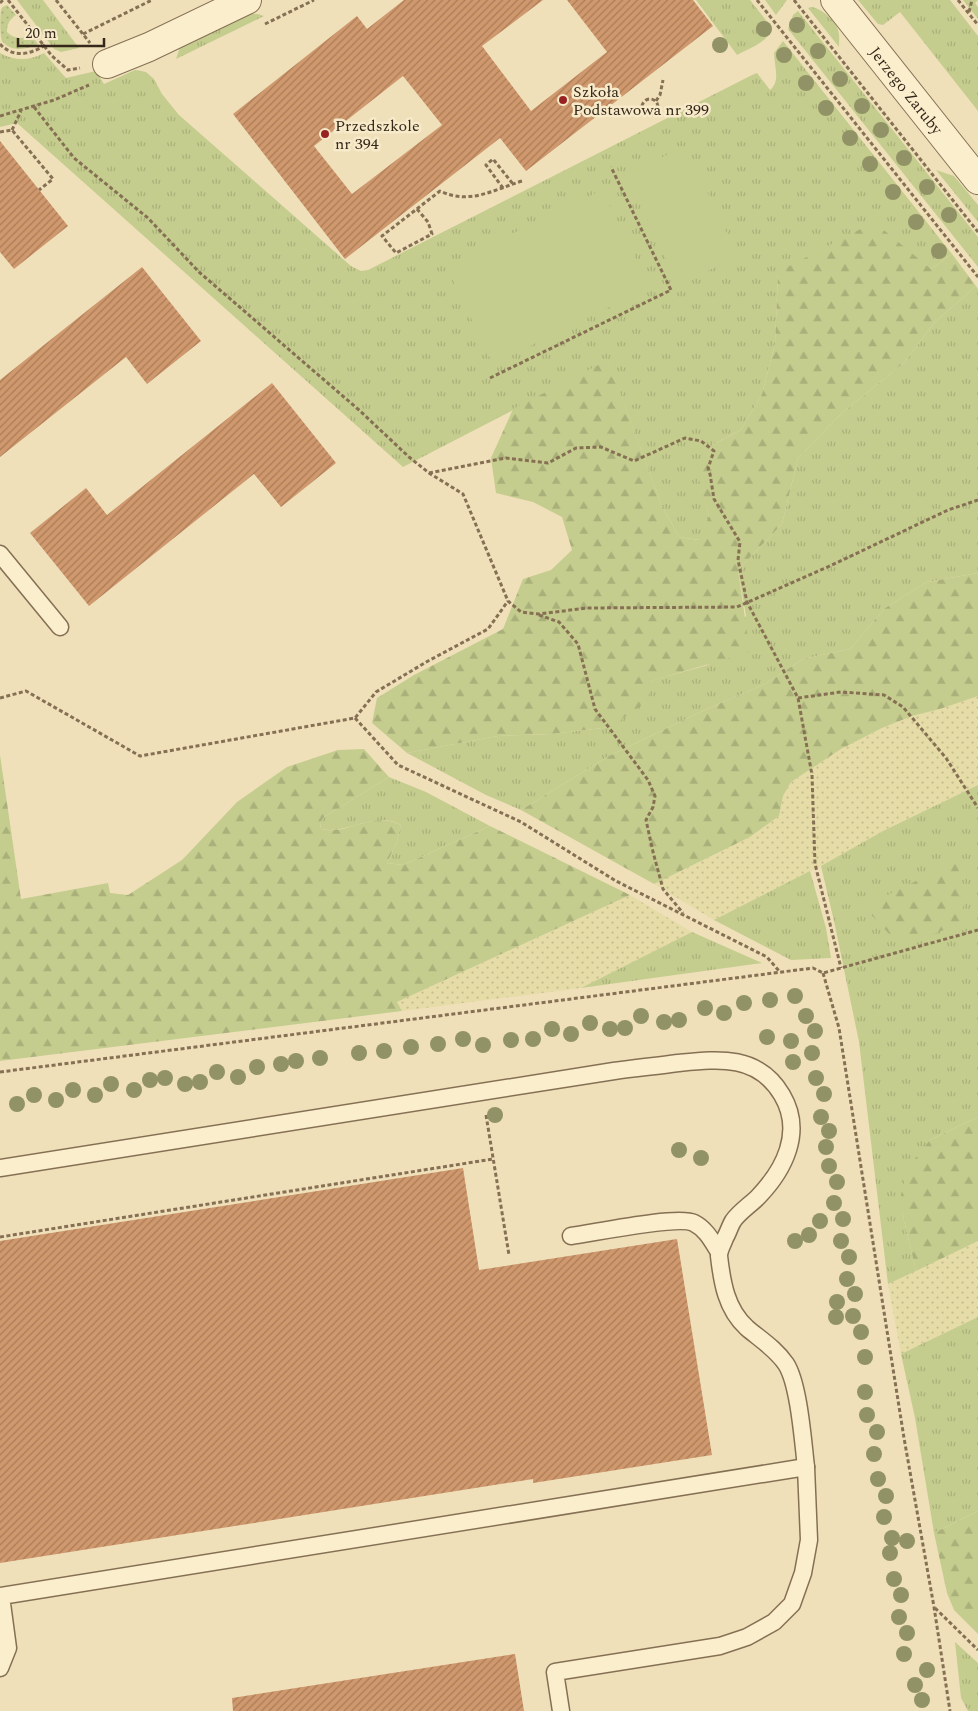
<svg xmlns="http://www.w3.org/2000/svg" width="978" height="1711" font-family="Spectral,serif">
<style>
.farmland{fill:url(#farmland-dots)}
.grass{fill:url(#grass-tufts)}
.forest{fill:url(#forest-firs)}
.garden{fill:url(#garden-dots)}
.pitch{fill:#c5cd8e}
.building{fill:url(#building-hatch);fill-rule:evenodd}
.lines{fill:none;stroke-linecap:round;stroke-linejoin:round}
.lane-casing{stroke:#867054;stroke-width:19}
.street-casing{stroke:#867054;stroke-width:30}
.path{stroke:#867054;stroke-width:3;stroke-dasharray:4 2.5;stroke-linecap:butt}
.lane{stroke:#faeecd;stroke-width:16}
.street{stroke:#faeecd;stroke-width:28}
.tree{fill:#919265}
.poi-dot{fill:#982221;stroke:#f7eac9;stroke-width:2}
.labels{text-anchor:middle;stroke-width:5;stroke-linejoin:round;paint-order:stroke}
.street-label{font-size:16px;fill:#35271a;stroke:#f7eac9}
.poi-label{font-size:16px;fill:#35271a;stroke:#f7eac9;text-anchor:start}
</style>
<defs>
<pattern id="farmland-dots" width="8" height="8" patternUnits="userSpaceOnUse" patternTransform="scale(1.25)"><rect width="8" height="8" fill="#e5dca7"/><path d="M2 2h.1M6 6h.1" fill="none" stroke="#c5bd8f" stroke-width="1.8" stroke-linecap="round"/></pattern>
<pattern id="grass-tufts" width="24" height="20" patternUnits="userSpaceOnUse" patternTransform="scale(1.25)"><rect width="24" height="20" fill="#c5cd8e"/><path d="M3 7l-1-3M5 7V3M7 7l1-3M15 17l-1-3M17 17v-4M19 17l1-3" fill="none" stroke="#aab07a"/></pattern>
<pattern id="forest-firs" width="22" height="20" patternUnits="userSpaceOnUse" patternTransform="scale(1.25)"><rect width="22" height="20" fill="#c5cd8e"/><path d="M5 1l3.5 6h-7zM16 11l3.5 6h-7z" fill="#aab07a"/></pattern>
<pattern id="garden-dots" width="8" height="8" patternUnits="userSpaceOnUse" patternTransform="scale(1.25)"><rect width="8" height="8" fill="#c5cd8e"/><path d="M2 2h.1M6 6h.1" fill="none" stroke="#aab07a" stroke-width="1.8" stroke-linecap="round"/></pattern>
<pattern id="building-hatch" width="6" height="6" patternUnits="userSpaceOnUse" patternTransform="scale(1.25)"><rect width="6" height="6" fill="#d0986d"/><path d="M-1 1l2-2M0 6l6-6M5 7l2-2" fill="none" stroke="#aa7c59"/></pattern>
</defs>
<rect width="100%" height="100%" fill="#efe0ba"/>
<g class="farmland">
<path d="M 978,696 L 978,785 L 883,831 L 821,866 L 714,920 L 654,884 L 750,837 L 779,816 L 783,796 L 791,782 L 841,749 L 882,728 L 912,716 L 940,709 Z"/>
<path d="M 630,895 L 692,932 L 581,988 L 402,1011 L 397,1002 Z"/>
<path d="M 978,1241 L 978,1317 L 901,1354 L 888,1284 Z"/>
</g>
<g class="grass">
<path d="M 17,0 L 43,0 L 79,48 L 61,52 L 54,49 Z"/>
<path d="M 696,0 L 750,0 L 772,28 C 767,43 750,48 737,55 Z"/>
<path d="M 765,0 L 787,0 L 776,15 Z"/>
<path d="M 858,0 L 950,0 L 978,36 L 978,111 L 900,12 L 883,25 L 878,24 Z"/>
<path d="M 963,0 L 978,0 L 975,3 L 978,7 L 978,19 Z"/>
<path d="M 811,7 C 821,8 835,20 838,30 C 840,36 839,42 839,47 L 808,8 Z"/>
<path d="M 798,11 L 978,237 L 978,267 L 788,29 L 793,15 Z"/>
<path d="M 249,14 L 258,14 L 264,16 L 176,59 L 180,47 Z"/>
<path d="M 783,41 L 952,254 L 931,269 L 891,238 L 778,272 L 775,344 L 762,394 L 741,430 L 712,445 L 699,476 L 709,516 L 700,540 L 679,537 L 662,506 L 608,361 L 403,467 L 17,123 L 0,127 L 0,53 C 15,61 29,61 44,53 L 66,78 L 96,71 L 104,84 L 135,70 L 146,72 L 154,79 L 162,94 L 179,115 L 351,266 L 361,271 L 368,270 L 752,75 L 757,73 L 770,90 C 781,81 774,65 774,53 Z"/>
<path d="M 936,170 L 954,176 L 978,205 L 978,222 Z"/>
<path d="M 976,286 L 978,289 L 978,573 L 927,582 L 885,608 L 850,649 L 803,659 L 765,684 L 709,708 L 609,756 L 521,810 L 486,795 L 407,753 L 498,736 L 551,734 L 611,727 L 650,681 L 708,665 L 746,616 L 738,570 L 782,524 L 798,458 L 843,412 L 905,362 L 934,323 Z"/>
<path d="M 389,777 L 426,792 L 490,826 L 403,865 L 387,863 L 397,841 L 401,825 C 375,810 347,835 321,829 L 320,823 L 324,817 Z"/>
<path d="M 978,785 L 978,1117 L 930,1140 L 902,1212 L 916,1271 L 888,1284 L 859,1042 L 834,921 L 821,866 L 883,831 Z"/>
<path d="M 810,871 L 826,928 L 831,958 L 791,960 L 714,920 Z"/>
<path d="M 692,932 L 762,963 L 581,988 Z"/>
<path d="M 978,1317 L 978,1511 L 934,1533 L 915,1418 L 901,1354 Z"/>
<path d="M 955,1642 L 978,1663 L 978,1711 L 968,1711 L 961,1698 Z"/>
</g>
<g class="forest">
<path d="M 874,222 L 931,269 L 952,254 L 976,286 L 934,323 L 905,362 L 843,412 L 798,458 L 782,524 L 738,570 L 750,652 L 651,681 L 649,700 L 611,727 L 551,734 L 498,736 L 407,753 L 372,723 L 377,698 L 414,675 L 503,629 L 523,579 L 551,570 L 572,550 L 562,517 L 533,502 L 496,493 L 491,458 L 513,409 L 608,360 L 662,506 L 679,537 L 699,540 L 709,516 L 698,476 L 712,445 L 741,430 L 762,394 L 775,344 L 778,272 Z"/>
<path d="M 978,573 L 978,696 L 940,709 L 912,716 L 882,728 L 841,749 L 791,782 L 783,796 L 779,816 L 750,837 L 654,884 L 521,810 L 609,756 L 709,708 L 765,684 L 803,659 L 850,649 L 885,608 L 927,582 Z"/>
<path d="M 364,749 L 389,777 L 324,817 L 320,823 L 321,829 C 349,836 370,810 401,825 L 397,841 L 387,863 L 403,865 L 490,826 L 630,895 L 397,1002 L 402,1011 L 0,1061 L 0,755 L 21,899 L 108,883 L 110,893 L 128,895 L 182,860 L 237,802 L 287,767 L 338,750 Z"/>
<path d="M 956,861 L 965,891 L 961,924 L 921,938 L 892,937 L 864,907 Z"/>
<path d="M 978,1117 L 978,1241 L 916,1271 L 902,1212 L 901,1194 L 908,1167 L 930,1140 Z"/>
<path d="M 978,1511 L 978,1634 L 954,1610 L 947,1593 L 934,1533 Z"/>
</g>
<path class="garden" d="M 7,5 L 16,15 C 9,20 7,24 7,32 C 14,39 24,41 29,32 L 38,44 C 27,50 10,52 2,41 C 0,37 0,14 1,10 C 3,6 3,7 7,5 Z"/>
<g class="pitch">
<path d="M 685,146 L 738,256 L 679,285 L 626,175 Z"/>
<path d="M 602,190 L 650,287 L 493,364 L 446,266 Z"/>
</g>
<g class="building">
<path d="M 404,0 L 543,0 L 482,46 L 531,111 L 607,52 L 567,0 L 693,0 L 713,26 L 526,171 L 500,138 L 345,259 L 233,114 L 357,16 L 367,29 ZM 403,76 L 442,125 L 352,194 L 314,146 Z"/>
<path d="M 0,141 L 68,226 L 14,269 L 0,252 Z"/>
<path d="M 142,267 L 201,341 L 147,384 L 126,357 L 0,457 L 0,380 Z"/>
<path d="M 272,383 L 336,463 L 281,507 L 254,474 L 89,606 L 30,533 L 86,488 L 107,515 Z"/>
<path d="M 463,1168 L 479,1270 L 677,1239 L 712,1455 L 533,1483 L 533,1479 L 0,1563 L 0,1241 Z"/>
<path d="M 515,1654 L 524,1711 L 233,1711 L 232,1698 Z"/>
</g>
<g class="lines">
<g class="lane-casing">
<g id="lane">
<path d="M 0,554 L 60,627"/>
<path d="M 0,1168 L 614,1071 C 635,1068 656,1066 678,1063 C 718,1059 758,1054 782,1095 C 804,1132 784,1170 758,1197 C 750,1205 739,1212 733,1221 C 730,1226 728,1233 725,1238 C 723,1244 719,1250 719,1256 C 722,1282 726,1309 747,1328 C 760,1339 776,1349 786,1364 C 799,1384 803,1442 806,1467"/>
<path d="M 571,1236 C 594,1233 678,1215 694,1223 C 706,1229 712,1241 719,1252"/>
<path d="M 0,1668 L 8,1648 L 1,1596 L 806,1467 L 809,1540 L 803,1573 L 792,1604 L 774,1622 L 747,1637 L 720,1646 L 555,1672 L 561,1711"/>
</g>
</g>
<g class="street-casing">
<g id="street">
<path id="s1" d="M 835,0 L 978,180"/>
<path d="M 107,64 L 149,47 L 247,0"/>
</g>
</g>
<g class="path">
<path d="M 8,0 L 52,56 L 68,70 L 80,68"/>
<path d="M 56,0 L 90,43"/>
<path d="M 757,0 L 978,277"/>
<path d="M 794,0 L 978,232"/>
<path d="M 958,0 L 978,25"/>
<path d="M 0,3 L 3,0"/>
<path d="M 969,12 L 972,0"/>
<path d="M 265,24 L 314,0"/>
<path d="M 83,34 L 152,0"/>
<path d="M 0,44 C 13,58 30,55 45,45"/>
<circle cx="650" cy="107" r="8"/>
<path d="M 656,101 L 660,95 L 663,80"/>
<path d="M 34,107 L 74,158 L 148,218 L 199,272 L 359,410 L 409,457 L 429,473 L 463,494 L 508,601 L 521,612 L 539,614 L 587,608 L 737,607 L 832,565 L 948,510 L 978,500"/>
<path d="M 627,114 L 636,114 L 643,111"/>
<path d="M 0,116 L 54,100 L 89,85"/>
<path d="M 12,130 L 21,111"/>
<path d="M 0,132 L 12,130 L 53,179 L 39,190"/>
<path d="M 503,188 L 486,165 L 493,159 L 513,184"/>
<path d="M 417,209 L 428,222 L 432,234 L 396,253 L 382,236 L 440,191 C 470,205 493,190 522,181"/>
<path d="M 490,378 L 671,290 L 611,167"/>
<path d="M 429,473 L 506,458 L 548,463 L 576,448 L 601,447 L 634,461 L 685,438 L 701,441 L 714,451 L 708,468 L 710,474 L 714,499 L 740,542 L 738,560 L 747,602 L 798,698 L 812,775 L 815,864 L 841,968"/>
<path d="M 539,615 L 559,622 L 578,644 L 595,709 L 648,780 L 655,796 L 653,807 L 646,820 L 653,852 L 663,889 L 683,913"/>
<path d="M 0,698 L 26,691 L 140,756 L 355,718 L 376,692 L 428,661 L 488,629 L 508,601"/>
<path d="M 798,698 L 841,692 L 884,695 L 903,707 L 946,758 L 978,808"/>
<path d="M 355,718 L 398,765 L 521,822 L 616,881 L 767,957 L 779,971"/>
<path d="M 823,973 L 839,1028 L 904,1438 L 934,1607 L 950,1711"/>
<path d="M 0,1072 L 813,968 L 823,973 L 978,930"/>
<path d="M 486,1115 L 509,1255"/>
<path d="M 0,1237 L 493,1159"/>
<path d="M 935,1608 L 978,1650"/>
</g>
<use href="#lane" class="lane"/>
<use href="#street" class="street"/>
</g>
<g class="tree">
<circle cx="797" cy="25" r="8"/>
<circle cx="764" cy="29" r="8"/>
<circle cx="720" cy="45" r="8"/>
<circle cx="818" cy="51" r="8"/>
<circle cx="784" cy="55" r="8"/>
<circle cx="840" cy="79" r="8"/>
<circle cx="806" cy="83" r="8"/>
<circle cx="862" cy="106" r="8"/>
<circle cx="826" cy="108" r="8"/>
<circle cx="881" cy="130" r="8"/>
<circle cx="850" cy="138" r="8"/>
<circle cx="904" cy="158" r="8"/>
<circle cx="870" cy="164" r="8"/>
<circle cx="927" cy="187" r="8"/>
<circle cx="893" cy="192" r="8"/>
<circle cx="949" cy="215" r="8"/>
<circle cx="916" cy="222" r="8"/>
<circle cx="939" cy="251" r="8"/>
<circle cx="795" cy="996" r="8"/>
<circle cx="770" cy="1000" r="8"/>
<circle cx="744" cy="1003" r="8"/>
<circle cx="705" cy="1008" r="8"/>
<circle cx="724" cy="1013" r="8"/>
<circle cx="641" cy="1016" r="8"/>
<circle cx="806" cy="1016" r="8"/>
<circle cx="679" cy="1020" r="8"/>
<circle cx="664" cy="1022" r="8"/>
<circle cx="590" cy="1023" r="8"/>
<circle cx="625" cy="1028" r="8"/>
<circle cx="552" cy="1029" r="8"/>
<circle cx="610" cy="1029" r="8"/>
<circle cx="815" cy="1031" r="8"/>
<circle cx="571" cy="1034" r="8"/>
<circle cx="767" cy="1037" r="8"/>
<circle cx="463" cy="1039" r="8"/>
<circle cx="533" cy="1039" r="8"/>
<circle cx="511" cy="1040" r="8"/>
<circle cx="791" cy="1041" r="8"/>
<circle cx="438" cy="1044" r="8"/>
<circle cx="483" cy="1045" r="8"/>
<circle cx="411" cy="1047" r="8"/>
<circle cx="384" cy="1051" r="8"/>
<circle cx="359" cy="1053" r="8"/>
<circle cx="812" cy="1053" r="8"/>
<circle cx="320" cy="1058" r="8"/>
<circle cx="296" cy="1061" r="8"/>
<circle cx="793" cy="1062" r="8"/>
<circle cx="281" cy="1064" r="8"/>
<circle cx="257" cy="1067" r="8"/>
<circle cx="217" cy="1072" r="8"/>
<circle cx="238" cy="1077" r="8"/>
<circle cx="165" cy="1078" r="8"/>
<circle cx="816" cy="1078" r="8"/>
<circle cx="150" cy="1080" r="8"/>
<circle cx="200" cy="1082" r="8"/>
<circle cx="111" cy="1084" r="8"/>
<circle cx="185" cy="1084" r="8"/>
<circle cx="73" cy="1090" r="8"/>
<circle cx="134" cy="1090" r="8"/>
<circle cx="824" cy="1094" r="8"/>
<circle cx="34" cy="1095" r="8"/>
<circle cx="95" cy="1095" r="8"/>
<circle cx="56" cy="1100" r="8"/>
<circle cx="17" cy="1104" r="8"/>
<circle cx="495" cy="1115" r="8"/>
<circle cx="821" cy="1117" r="8"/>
<circle cx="829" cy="1131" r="8"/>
<circle cx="826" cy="1147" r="8"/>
<circle cx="679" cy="1150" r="8"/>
<circle cx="701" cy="1158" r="8"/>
<circle cx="829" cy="1166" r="8"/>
<circle cx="837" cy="1182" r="8"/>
<circle cx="834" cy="1203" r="8"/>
<circle cx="843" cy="1219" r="8"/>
<circle cx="820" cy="1221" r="8"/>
<circle cx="809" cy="1235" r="8"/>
<circle cx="795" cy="1241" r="8"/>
<circle cx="841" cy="1241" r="8"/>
<circle cx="849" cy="1257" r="8"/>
<circle cx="847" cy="1279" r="8"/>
<circle cx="855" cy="1294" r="8"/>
<circle cx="837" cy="1302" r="8"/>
<circle cx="853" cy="1316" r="8"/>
<circle cx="836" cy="1317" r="8"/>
<circle cx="861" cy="1332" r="8"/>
<circle cx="865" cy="1357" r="8"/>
<circle cx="865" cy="1392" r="8"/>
<circle cx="867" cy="1415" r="8"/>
<circle cx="877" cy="1432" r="8"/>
<circle cx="874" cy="1454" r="8"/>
<circle cx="878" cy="1479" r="8"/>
<circle cx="886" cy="1496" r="8"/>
<circle cx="884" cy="1517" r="8"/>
<circle cx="892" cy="1538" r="8"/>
<circle cx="907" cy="1541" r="8"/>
<circle cx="890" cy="1553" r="8"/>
<circle cx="894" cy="1579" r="8"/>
<circle cx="901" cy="1595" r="8"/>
<circle cx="899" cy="1617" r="8"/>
<circle cx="907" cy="1633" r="8"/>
<circle cx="904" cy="1654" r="8"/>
<circle cx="927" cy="1670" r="8"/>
<circle cx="915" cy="1685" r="8"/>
<circle cx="922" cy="1700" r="8"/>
</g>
<g class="poi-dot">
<circle cx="563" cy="100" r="5"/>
<circle cx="325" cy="134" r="5"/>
</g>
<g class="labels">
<g class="street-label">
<text dy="6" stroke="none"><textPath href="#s1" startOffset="115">Jerzego Zaruby</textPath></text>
</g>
<g class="poi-label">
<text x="573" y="97">Szkoła<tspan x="573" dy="18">Podstawowa nr 399</tspan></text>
<text x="335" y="131">Przedszkole<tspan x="335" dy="18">nr 394</tspan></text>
</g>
</g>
<path d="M18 38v8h86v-8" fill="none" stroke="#35271a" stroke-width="2.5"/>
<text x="25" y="38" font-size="15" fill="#35271a" stroke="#f7eac9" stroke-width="4" paint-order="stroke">20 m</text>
</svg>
